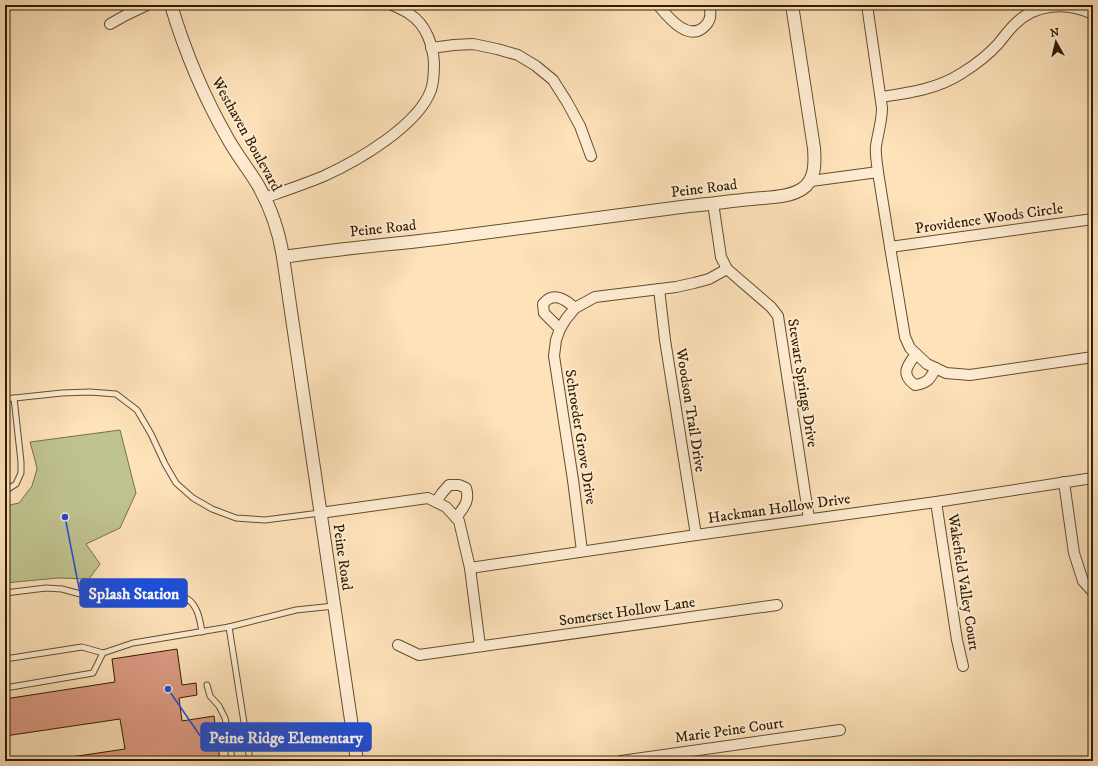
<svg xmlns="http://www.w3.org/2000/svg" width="1098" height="766" font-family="'IM FELL DW Pica',serif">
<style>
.green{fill:#bfc390;stroke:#787048}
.building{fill:#dd9b85;stroke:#311c00}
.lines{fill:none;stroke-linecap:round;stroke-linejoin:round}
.service-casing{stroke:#644e2e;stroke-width:7}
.minor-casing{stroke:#644e2e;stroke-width:12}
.tertiary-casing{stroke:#644e2e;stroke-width:14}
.service{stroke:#feecd2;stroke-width:5}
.minor{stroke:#feecd2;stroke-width:10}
.tertiary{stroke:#feecd2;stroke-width:12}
.labels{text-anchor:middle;stroke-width:4;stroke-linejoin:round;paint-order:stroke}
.street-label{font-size:15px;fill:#311c00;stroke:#feecd2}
.leader{fill:none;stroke:#1d4ed8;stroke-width:1.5}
.callout-dot{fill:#1d4ed8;stroke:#feecd2;stroke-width:1.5}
.callout{fill:#1d4ed8;stroke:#1d4ed8;stroke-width:1.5}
.callout-label{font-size:16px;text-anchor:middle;font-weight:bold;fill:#fff}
</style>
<rect width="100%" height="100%" fill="#fee2ba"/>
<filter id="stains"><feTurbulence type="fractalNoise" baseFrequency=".005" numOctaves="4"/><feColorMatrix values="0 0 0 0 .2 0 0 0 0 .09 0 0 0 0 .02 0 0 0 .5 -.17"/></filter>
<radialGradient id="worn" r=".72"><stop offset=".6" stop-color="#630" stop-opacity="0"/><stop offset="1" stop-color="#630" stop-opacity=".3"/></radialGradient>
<path class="green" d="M 120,430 L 136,493 L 120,528 L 86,544 L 100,564 L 89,579 L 58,578 L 5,583 L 5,506 L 19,503 L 32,486 L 37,469 L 35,460 L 30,442 Z"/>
<path class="building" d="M 177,649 L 182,685 L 196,683 L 197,695 L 179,698 L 182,721 L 214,716 L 220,761 L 72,761 L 71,757 L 125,749 L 120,719 L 5,736 L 5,699 L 115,682 L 112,659 Z"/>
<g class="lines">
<g class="service-casing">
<g id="service">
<path d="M 5,399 L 62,393 L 90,392 L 116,394 L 137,410 L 151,434 L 165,464 L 176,483 L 193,498 L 212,509 L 236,518 L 265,520 L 320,513"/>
<path d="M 5,491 L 16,484 L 21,473 L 21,462 L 14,398"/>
<path d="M 5,593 L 46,588 L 62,589 L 95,598 L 119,603 L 177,596 C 180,597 184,597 186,598 C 198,605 200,620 202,632"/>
<path d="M 229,627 L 250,761"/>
<path d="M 103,653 L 133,643 L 229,627 L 296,610 L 334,606"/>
<path d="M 5,659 L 82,647 L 103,653 L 93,673 L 5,688"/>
<path d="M 207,685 L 210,696 L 219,706 L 225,718 L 230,743 L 232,761"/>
</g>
</g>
<g class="minor-casing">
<g id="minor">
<path d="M 658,5 C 668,17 689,44 706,25 C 711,20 711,12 709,5"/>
<path d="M 867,5 L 882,108 C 882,121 878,133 876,146 C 875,155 877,163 878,172"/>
<path d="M 110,24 L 126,15 L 147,5"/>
<path d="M 431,48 L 454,45 L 473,44 L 497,49 L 518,55 L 536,66 L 553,80 L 567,102 L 580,126 L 591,156"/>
<path d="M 881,97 C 909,93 938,89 962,73 C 975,65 988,55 998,44 C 1003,38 1008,31 1014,25 C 1035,3 1066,2 1093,14"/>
<path d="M 811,181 L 878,172 L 890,247 L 905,337 L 910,348 L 927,364 L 946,373 L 970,375 L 1093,357"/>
<path d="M 264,198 C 284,191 305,184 324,176 C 357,161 418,126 431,90 C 434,81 434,71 434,63 C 433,45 426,25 411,15 C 406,11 399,8 392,5"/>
<path d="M 713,203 L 721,257 L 727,269 L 771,307 L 778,316 L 809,519"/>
<path d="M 890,247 L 1093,219"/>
<path d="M 659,289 L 665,340 L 696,535"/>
<path d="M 560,329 L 544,313 L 543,304 C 553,291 565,299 575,308"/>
<path d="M 916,354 C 907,366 900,374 915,385 C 928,383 930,379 936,368"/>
<path d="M 1064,482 L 1074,553 L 1083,581 L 1093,592"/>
<path d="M 436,502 L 442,493 L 449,485 L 459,485 L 466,488 C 470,501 464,507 456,518"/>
<path d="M 936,502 L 957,640 L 963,666"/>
<path d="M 320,513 L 428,498 L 446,507 L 459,521 L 470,568 L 480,646"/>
<path d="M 582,551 L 573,480 L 554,356 L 556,340 L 560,329 L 566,319 L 575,308 L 595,297 L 676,287 L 694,283 L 709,279 L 727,269"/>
<path d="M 470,568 L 696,535 L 936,502 L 1093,478"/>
<path d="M 398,645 L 419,655 L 777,605"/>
<path d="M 621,761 L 840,730"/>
</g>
</g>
<g class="tertiary-casing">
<g id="tertiary">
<path d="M 171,5 C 185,52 204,97 228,139 C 237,155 249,170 258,185 C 271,208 279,231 283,257 L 357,761"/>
<path d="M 283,257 C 334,249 386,245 437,239 C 521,228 605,217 689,206 C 710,204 731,201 752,199 C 768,197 788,198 802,189 C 816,180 815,162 814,148 L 792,5"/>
</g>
</g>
<use href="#service" class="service"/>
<use href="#minor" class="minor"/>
<use href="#tertiary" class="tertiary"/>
</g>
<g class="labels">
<g class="street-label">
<text transform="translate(247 134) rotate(61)" y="5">Westhaven Boulevard</text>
<text transform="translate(704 188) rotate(-7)" y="5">Peine Road</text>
<text transform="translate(989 218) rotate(-8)" y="5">Providence Woods Circle</text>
<text transform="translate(383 228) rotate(-6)" y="5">Peine Road</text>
<text transform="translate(803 383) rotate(81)" y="5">Stewart Springs Drive</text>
<text transform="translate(691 410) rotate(81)" y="5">Woodson Trail Drive</text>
<text transform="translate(581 437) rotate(81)" y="5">Schroeder Grove Drive</text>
<text transform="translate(779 508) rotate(-8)" y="5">Hackman Hollow Drive</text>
<text transform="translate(343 557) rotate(82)" y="5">Peine Road</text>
<text transform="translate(964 582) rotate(81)" y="5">Wakefield Valley Court</text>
<text transform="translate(627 611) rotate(-8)" y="5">Somerset Hollow Lane</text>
<text transform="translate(729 730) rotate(-8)" y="5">Marie Peine Court</text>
</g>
</g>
<path class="leader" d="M65 517L80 593M168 689L201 737"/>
<g class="callout-dot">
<circle cx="65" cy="517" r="4"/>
<circle cx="168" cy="689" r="4"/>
</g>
<g class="callout">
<rect x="80" y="579" width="107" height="28" rx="4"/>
<rect x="201" y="723" width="170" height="28" rx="4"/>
</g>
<g class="callout-label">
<text x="134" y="599">Splash Station</text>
<text x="286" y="743">Peine Ridge Elementary</text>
</g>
<rect width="1098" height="766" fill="none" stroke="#fee2ba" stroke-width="20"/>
<rect x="6" y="6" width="1086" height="754" fill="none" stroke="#311c00" stroke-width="2"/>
<rect x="10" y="10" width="1078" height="746" fill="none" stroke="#311c00"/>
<g transform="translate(1056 42) rotate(352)" stroke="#feecd2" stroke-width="3" paint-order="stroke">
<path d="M0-3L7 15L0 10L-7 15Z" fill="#311c00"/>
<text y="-6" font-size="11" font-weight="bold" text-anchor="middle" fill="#311c00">N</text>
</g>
<rect width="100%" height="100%" filter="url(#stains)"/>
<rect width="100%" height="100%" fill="url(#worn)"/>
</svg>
